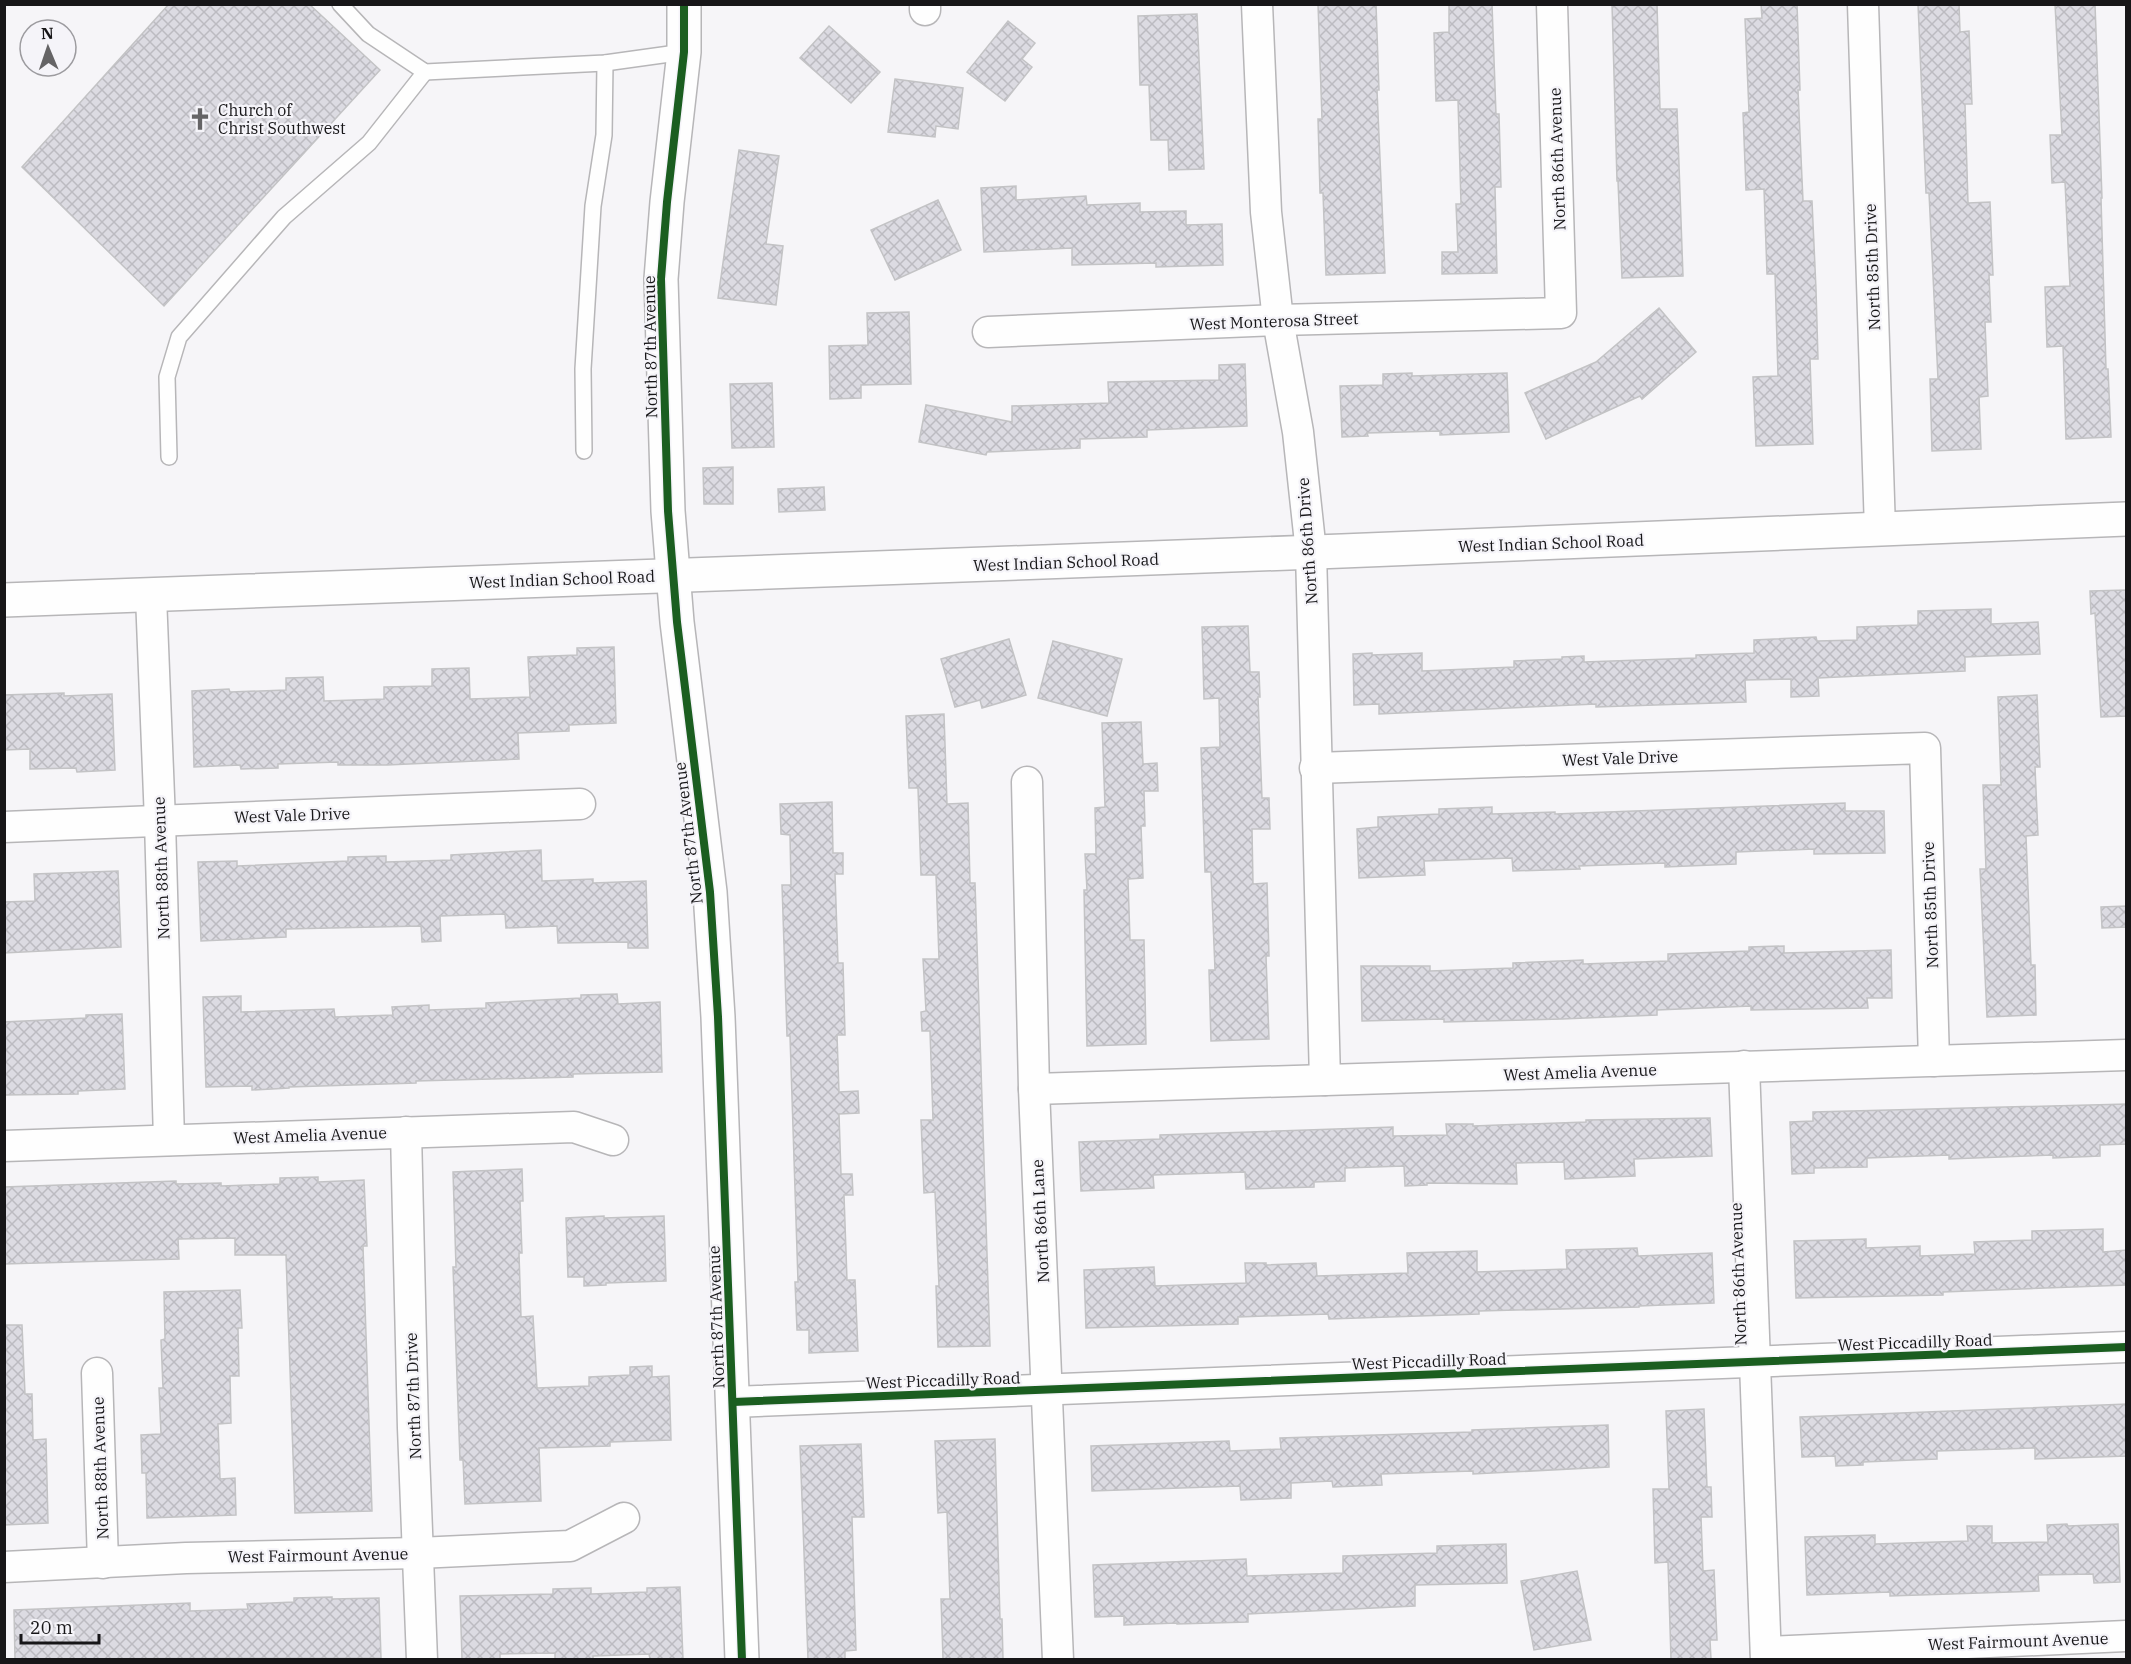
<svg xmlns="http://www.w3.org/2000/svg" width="2131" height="1664" font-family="'IBM Plex Serif',serif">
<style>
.building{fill:url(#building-cross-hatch);stroke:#c3c3c5;stroke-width:1.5}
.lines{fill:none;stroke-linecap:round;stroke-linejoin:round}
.lane-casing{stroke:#b7b6b8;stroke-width:18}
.street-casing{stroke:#b7b6b8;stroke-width:33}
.secondary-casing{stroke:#b7b6b8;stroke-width:36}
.lane{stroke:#fefefe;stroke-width:15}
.street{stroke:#fefefe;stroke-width:30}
.secondary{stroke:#fefefe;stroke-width:33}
.cycleway-casing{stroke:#f5f4f9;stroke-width:11}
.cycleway{stroke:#1b5e20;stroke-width:8}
.labels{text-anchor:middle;stroke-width:4.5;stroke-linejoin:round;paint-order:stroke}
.poi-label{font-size:16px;fill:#171618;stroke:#f5f4f9;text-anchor:start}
.street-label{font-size:16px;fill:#171618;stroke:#f5f4f9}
</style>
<defs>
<pattern id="building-cross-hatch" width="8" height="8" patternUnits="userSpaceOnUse" patternTransform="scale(1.5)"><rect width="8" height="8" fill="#dcdbe2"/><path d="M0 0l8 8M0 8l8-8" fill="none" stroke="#bcbbc1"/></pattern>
</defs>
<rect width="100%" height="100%" fill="#f6f5f8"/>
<g class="building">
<path d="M 169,4 L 309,4 L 380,70 L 164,306 L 22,167 Z"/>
<path d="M 1318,4 L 1376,4 L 1379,90 L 1377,90 L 1385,273 L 1326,275 L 1323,193 L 1320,193 L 1318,119 L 1322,119 Z"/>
<path d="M 1449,4 L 1492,4 L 1496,114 L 1499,114 L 1501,187 L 1495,187 L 1497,273 L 1442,274 L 1442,252 L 1458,252 L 1456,204 L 1461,204 L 1458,100 L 1436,101 L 1434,33 L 1449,32 Z"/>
<path d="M 1612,4 L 1657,4 L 1660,109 L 1677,109 L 1683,276 L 1622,278 L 1618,181 L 1617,181 Z"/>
<path d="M 1761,4 L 1797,4 L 1800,90 L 1798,90 L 1803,201 L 1812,201 L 1816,289 L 1818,359 L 1810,359 L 1813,444 L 1756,446 L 1753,377 L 1778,376 L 1775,274 L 1767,274 L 1764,189 L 1746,190 L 1743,113 L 1749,112 L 1745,19 L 1762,18 Z"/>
<path d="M 1918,4 L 1959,4 L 1960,32 L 1969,31 L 1972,104 L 1965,104 L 1968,203 L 1990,202 L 1993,275 L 1989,275 L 1991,322 L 1985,322 L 1988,396 L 1979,397 L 1981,449 L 1932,451 L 1930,379 L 1938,379 L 1929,193 L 1926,193 Z"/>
<path d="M 2055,4 L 2095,4 L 2102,198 L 2101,198 L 2106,369 L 2108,369 L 2111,437 L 2066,439 L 2063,346 L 2047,347 L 2045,287 L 2070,286 L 2065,182 L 2052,183 L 2050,135 L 2062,135 Z"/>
<path d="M 1197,14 L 1204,169 L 1169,170 L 1168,140 L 1151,140 L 1149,85 L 1140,85 L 1138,16 Z"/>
<path d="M 1008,21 L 1035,43 L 1022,59 L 1032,67 L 1005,101 L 967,72 Z"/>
<path d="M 829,26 L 880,72 L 851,103 L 800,58 Z"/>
<path d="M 895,79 L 963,88 L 958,129 L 936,126 L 935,137 L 888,132 Z"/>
<path d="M 739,150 L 779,156 L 766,244 L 783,246 L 776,305 L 718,298 Z"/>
<path d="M 1016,186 L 1016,200 L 1086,196 L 1087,205 L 1140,203 L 1140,212 L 1186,211 L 1186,225 L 1222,224 L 1223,265 L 1156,267 L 1156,263 L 1072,265 L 1072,248 L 984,252 L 981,188 Z"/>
<path d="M 938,200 L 961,250 L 895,280 L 871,230 Z"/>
<path d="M 1659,308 L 1696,352 L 1642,399 L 1640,396 L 1546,439 L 1525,393 L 1596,362 Z"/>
<path d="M 909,312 L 911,384 L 861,385 L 861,398 L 830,399 L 829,346 L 868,345 L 867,313 Z"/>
<path d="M 1245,364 L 1247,426 L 1147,430 L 1147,437 L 1080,439 L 1080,448 L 987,452 L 986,455 L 919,442 L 926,405 L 1012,422 L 1012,406 L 1109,403 L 1108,382 L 1219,380 L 1219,365 Z"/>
<path d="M 1412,373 L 1412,376 L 1507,373 L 1509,432 L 1440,435 L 1440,431 L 1367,433 L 1368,436 L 1342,437 L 1340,386 L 1383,385 L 1383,374 Z"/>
<path d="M 772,383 L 774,447 L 732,448 L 730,384 Z"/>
<path d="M 733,467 L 733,504 L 704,504 L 703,468 Z"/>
<path d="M 824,487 L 825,510 L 779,512 L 778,489 Z"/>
<path d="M 2127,590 L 2127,716 L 2101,717 L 2095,613 L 2091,614 L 2090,591 Z"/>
<path d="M 1991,609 L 1991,624 L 2038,622 L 2040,654 L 1965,657 L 1965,671 L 1818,678 L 1819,696 L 1791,697 L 1791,679 L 1745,680 L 1746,702 L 1596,707 L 1596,704 L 1379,714 L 1379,704 L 1354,705 L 1353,654 L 1372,653 L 1372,655 L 1422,653 L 1422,671 L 1514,667 L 1514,661 L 1562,659 L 1562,657 L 1584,656 L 1584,662 L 1696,658 L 1696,655 L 1754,653 L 1754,640 L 1816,637 L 1817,641 L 1857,640 L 1857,627 L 1918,625 L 1918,611 Z"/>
<path d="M 1248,626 L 1250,672 L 1259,672 L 1260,697 L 1258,697 L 1262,798 L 1269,798 L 1270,829 L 1252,829 L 1253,884 L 1267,883 L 1269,956 L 1266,956 L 1269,1039 L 1211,1041 L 1209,970 L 1215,970 L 1211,872 L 1205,872 L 1201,748 L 1220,747 L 1219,698 L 1204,699 L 1202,627 Z"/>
<path d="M 1009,639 L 1026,695 L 982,708 L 980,700 L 955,707 L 941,659 Z"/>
<path d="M 1053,641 L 1122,659 L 1107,716 L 1038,698 Z"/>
<path d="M 614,647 L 616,723 L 569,725 L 569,731 L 518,733 L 519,759 L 387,765 L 338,765 L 338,762 L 278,764 L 278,768 L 241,769 L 240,765 L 194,767 L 192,691 L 229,689 L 230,692 L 286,690 L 286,678 L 323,677 L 324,701 L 384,699 L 384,687 L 432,686 L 432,669 L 469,668 L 470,699 L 530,697 L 528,657 L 577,655 L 577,648 Z"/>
<path d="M 64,693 L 64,696 L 112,694 L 115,770 L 77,772 L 76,768 L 30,769 L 30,749 L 4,750 L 4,695 Z"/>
<path d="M 2037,695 L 2040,767 L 2035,767 L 2038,835 L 2026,836 L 2031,965 L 2035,965 L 2036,1015 L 1987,1017 L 1980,869 L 1986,869 L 1983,785 L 2001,785 L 1998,697 Z"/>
<path d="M 944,714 L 947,804 L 968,803 L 970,883 L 975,883 L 990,1346 L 938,1347 L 936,1286 L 939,1286 L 935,1192 L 924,1193 L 921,1120 L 933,1120 L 930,1031 L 922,1031 L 921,1012 L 926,1011 L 923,959 L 939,959 L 936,875 L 921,875 L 918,788 L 909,788 L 906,716 Z"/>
<path d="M 1141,722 L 1143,764 L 1157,763 L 1158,791 L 1144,791 L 1145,826 L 1141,826 L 1143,878 L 1128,879 L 1130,940 L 1144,940 L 1146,1044 L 1087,1046 L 1084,890 L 1087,890 L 1085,854 L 1096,854 L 1095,808 L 1105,807 L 1102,723 Z"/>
<path d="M 832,802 L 833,853 L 843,853 L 843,874 L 835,874 L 838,963 L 843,963 L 845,1035 L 837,1035 L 839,1092 L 858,1091 L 859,1113 L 839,1114 L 841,1174 L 852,1174 L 853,1195 L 844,1195 L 847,1280 L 855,1280 L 858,1351 L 809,1353 L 809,1330 L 797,1330 L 795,1282 L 798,1282 L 790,1036 L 787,1036 L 782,885 L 791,885 L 790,835 L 781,834 L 780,804 Z"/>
<path d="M 1845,803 L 1845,811 L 1884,811 L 1885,853 L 1814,854 L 1814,849 L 1736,852 L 1736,864 L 1665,867 L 1665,863 L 1579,866 L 1580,869 L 1513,871 L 1512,858 L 1424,861 L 1425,875 L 1359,878 L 1357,829 L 1378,827 L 1378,817 L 1439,814 L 1439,809 L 1492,807 L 1492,814 L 1555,812 L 1555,814 Z"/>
<path d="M 541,850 L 542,881 L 593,879 L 593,883 L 646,881 L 648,948 L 628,948 L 628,942 L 558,943 L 557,926 L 506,928 L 505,914 L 440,916 L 441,941 L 422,942 L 421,926 L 286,929 L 286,937 L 201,941 L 198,862 L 237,861 L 237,866 L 348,861 L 348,857 L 386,856 L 386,862 L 451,860 L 451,855 Z"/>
<path d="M 118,871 L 121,947 L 4,953 L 4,902 L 35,901 L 34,874 Z"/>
<path d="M 2127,906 L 2127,927 L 2102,928 L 2101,907 Z"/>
<path d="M 1784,946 L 1784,953 L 1891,950 L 1892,998 L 1867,998 L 1868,1008 L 1751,1010 L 1751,1006 L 1657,1010 L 1657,1015 L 1562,1019 L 1444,1022 L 1444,1019 L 1362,1021 L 1361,966 L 1430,966 L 1430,971 L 1513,968 L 1513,963 L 1583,960 L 1583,964 L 1668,961 L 1668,954 L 1749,951 L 1749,947 Z"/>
<path d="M 617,994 L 618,1004 L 660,1002 L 662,1072 L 573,1074 L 573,1077 L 416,1081 L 416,1083 L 289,1087 L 289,1088 L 252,1090 L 252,1086 L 206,1087 L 203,997 L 241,996 L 241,1012 L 334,1009 L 335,1017 L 393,1015 L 392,1007 L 429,1005 L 429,1010 L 486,1008 L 486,1003 L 581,998 L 581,995 Z"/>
<path d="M 122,1014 L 125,1089 L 78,1091 L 78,1094 L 4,1095 L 4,1022 L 86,1018 L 86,1015 Z"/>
<path d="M 2127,1104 L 2127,1144 L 2100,1145 L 2100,1156 L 2053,1158 L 2053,1155 L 1949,1159 L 1949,1155 L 1867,1158 L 1867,1167 L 1814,1168 L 1814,1173 L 1792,1174 L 1790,1122 L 1813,1121 L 1813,1112 Z"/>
<path d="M 1710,1118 L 1712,1156 L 1634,1159 L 1635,1176 L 1565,1179 L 1564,1162 L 1516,1163 L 1517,1184 L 1427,1183 L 1427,1185 L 1405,1186 L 1404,1166 L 1345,1168 L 1345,1181 L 1314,1182 L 1314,1187 L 1246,1189 L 1245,1172 L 1153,1175 L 1154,1188 L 1081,1191 L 1079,1142 L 1160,1139 L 1160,1135 L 1393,1127 L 1393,1136 L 1447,1135 L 1446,1124 L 1473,1124 L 1473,1126 L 1586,1122 L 1586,1120 Z"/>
<path d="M 522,1169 L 523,1201 L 520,1201 L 522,1253 L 519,1253 L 521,1317 L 533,1316 L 537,1388 L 589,1386 L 589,1377 L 630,1375 L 630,1367 L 652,1366 L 652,1377 L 669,1376 L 671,1440 L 610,1442 L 610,1446 L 539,1448 L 541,1501 L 465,1504 L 463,1460 L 460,1460 L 453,1267 L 456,1267 L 453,1172 Z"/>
<path d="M 318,1177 L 318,1182 L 364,1180 L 367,1246 L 363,1246 L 372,1511 L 295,1513 L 286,1255 L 235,1255 L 235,1238 L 178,1239 L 179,1259 L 4,1264 L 4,1187 L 176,1181 L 176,1184 L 221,1183 L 221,1186 L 280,1184 L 280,1178 Z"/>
<path d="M 604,1216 L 604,1218 L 664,1216 L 666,1281 L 606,1283 L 606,1285 L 584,1286 L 584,1277 L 568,1277 L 566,1218 Z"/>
<path d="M 2103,1229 L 2103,1252 L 2127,1250 L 2127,1285 L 1943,1292 L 1943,1295 L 1796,1298 L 1794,1241 L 1866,1239 L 1866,1248 L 1920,1246 L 1920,1256 L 1975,1254 L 1974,1242 L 2032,1240 L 2032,1231 Z"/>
<path d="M 1637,1248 L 1638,1256 L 1712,1253 L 1714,1303 L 1639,1306 L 1639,1307 L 1479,1311 L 1479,1314 L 1329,1319 L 1328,1314 L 1238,1317 L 1238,1324 L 1086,1328 L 1084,1270 L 1154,1267 L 1155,1286 L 1246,1283 L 1245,1263 L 1266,1263 L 1266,1265 L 1316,1263 L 1317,1276 L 1408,1273 L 1407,1253 L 1477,1251 L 1477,1272 L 1567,1269 L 1566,1250 Z"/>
<path d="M 240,1290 L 242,1328 L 238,1328 L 239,1376 L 230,1376 L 231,1423 L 218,1424 L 220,1479 L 235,1478 L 236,1515 L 147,1518 L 146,1473 L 142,1473 L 141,1435 L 161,1434 L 159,1388 L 163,1388 L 161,1340 L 165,1339 L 164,1292 Z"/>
<path d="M 4,1325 L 22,1325 L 25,1394 L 32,1394 L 33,1440 L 46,1439 L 48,1523 L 4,1525 Z"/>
<path d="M 2127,1404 L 2127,1456 L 2035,1459 L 2035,1448 L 1937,1451 L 1937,1459 L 1863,1462 L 1863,1465 L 1836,1466 L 1835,1456 L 1802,1457 L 1800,1417 Z"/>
<path d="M 1704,1409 L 1707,1487 L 1711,1487 L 1712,1517 L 1701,1517 L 1703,1571 L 1714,1570 L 1717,1640 L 1710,1640 L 1711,1659 L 1671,1659 L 1668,1562 L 1655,1563 L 1653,1489 L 1669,1489 L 1666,1411 Z"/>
<path d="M 1608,1425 L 1609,1467 L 1473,1474 L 1473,1471 L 1381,1474 L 1382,1485 L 1333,1487 L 1332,1481 L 1291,1483 L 1291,1498 L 1241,1500 L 1240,1486 L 1092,1491 L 1091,1446 L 1229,1441 L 1230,1451 L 1281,1449 L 1280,1438 L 1472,1432 L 1472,1430 Z"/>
<path d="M 995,1439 L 1000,1619 L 1002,1619 L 1003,1659 L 943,1659 L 941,1599 L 950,1599 L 947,1512 L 938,1513 L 935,1441 Z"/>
<path d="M 861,1444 L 864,1517 L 852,1517 L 856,1650 L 845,1651 L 845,1659 L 808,1659 L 800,1446 Z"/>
<path d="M 2067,1524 L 2068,1526 L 2118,1524 L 2120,1582 L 2094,1583 L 2093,1574 L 2038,1575 L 2039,1591 L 1890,1596 L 1890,1592 L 1807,1595 L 1805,1537 L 1875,1535 L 1875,1544 L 1968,1541 L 1967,1526 L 1992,1526 L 1992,1543 L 2048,1542 L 2047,1525 Z"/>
<path d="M 1506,1544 L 1507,1583 L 1415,1585 L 1415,1606 L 1248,1614 L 1248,1622 L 1177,1624 L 1177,1623 L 1124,1625 L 1124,1616 L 1095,1617 L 1093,1565 L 1246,1559 L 1247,1576 L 1343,1573 L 1343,1556 L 1437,1553 L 1437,1546 Z"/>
<path d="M 1577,1571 L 1591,1640 L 1534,1650 L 1521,1581 Z"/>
<path d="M 680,1587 L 683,1659 L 650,1659 L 649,1654 L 593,1656 L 593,1659 L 555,1659 L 555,1653 L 500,1654 L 500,1659 L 462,1659 L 460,1596 L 553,1594 L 553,1589 L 591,1588 L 591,1594 L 647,1592 L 647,1588 Z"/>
<path d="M 332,1597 L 332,1599 L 379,1598 L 381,1658 L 15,1659 L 14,1610 L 190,1603 L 190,1611 L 248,1609 L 247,1604 L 294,1602 L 294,1598 Z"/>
</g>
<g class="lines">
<g class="lane-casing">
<g id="lane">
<path d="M 340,4 L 368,34 L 425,72 L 605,63 L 684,52"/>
<path d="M 584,451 L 583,369 L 593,206 L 604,135 L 605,63"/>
<path d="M 169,457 L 167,377 L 179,337 L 284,217 L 369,143 L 425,72"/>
</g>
</g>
<g class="street-casing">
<g id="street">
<path d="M 925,4 L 925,10"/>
<path d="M 1257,4 L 1266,212 L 1278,320 L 1298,432 L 1311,552 L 1325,1080"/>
<path d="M 1863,4 L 1880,530"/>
<path d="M 988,332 L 1278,320 L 1561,313 L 1552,4"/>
<path d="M 151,596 L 160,821 L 169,1140"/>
<path d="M 1315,768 L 1925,748 L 1934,1061"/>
<path d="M 1027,782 L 1034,1089 L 1058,1660"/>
<path d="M 4,827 L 580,804"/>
<path d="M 1744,1066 L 1766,1660"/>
<path d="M 1034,1089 L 2126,1055"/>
<path d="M 406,1132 L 413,1428 L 422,1660"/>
<path d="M 4,1146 L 574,1127 L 613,1140"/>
<path d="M 97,1373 L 103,1563"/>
<path d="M 733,1402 L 2126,1347"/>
<path d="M 4,1567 L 186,1558 L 418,1553 L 570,1546 L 624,1518"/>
<path d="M 1766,1652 L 2126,1636"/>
</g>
</g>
<g class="secondary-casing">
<g id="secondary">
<path d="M 684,4 L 684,52 L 667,202 L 661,279 L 668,511 L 677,622 L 710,892 L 718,1017 L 742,1660"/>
<path d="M 4,600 L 1342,551 L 2126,519"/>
</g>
</g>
<use href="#lane" class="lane"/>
<use href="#street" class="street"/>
<use href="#secondary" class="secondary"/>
<g class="cycleway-casing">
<g id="cycleway">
<path d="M 684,4 L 684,52 L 667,202 L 661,279 L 668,511 L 677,622 L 710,892 L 718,1017 L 742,1660"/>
<path d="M 733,1402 L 2126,1347"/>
</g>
</g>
<use href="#cycleway" class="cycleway"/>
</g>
<defs>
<g id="church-bare" transform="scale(1.8)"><path d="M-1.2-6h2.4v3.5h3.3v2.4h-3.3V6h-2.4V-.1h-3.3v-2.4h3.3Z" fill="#656466" stroke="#f5f4f9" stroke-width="2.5" paint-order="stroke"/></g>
</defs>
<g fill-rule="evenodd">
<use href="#church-bare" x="200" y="119"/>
</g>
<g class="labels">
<g class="poi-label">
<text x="218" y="116">Church of<tspan x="218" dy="18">Christ Southwest</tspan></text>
</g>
<g class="street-label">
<text transform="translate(1557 159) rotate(-92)" y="6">North 86th Avenue</text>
<text transform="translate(1872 267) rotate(-92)" y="6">North 85th Drive</text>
<text transform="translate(1274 321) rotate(-2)" y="6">West Monterosa Street</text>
<text transform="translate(650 347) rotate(-91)" y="6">North 87th Avenue</text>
<text transform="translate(1307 541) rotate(-94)" y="6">North 86th Drive</text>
<text transform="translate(1551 543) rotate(-2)" y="6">West Indian School Road</text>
<text transform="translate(1066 562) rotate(-2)" y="6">West Indian School Road</text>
<text transform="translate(562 579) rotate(-2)" y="6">West Indian School Road</text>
<text transform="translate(1620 758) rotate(-2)" y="6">West Vale Drive</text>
<text transform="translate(292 815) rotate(-2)" y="6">West Vale Drive</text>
<text transform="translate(688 833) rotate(-97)" y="6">North 87th Avenue</text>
<text transform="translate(161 868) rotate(-92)" y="6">North 88th Avenue</text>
<text transform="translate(1930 905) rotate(-92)" y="6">North 85th Drive</text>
<text transform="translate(1580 1072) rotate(-2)" y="6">West Amelia Avenue</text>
<text transform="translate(310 1135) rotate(-2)" y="6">West Amelia Avenue</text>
<text transform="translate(1040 1221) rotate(-93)" y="6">North 86th Lane</text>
<text transform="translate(1738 1274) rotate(-92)" y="6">North 86th Avenue</text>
<text transform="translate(716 1317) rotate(-92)" y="6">North 87th Avenue</text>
<text transform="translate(1915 1342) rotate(-2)" y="6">West Piccadilly Road</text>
<text transform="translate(1429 1361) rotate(-2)" y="6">West Piccadilly Road</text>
<text transform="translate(943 1380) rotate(-2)" y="6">West Piccadilly Road</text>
<text transform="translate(413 1396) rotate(-92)" y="6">North 87th Drive</text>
<text transform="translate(100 1468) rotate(-92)" y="6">North 88th Avenue</text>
<text transform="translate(318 1555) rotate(-1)" y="6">West Fairmount Avenue</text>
<text transform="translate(2018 1641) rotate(-2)" y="6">West Fairmount Avenue</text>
</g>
</g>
<rect width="2131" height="1664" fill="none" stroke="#171618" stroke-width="12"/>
<g transform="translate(48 48) rotate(358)"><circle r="28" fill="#f5f4f9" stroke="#9c9b9f" stroke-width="1.5"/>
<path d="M0-4.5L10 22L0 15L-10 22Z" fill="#656466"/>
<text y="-9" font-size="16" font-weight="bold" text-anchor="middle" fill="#171618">N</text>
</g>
<path d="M21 1634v9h78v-9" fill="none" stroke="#171618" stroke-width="3"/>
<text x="30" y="1634" font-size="18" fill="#171618" stroke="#f5f4f9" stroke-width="4.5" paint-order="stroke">20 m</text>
</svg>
